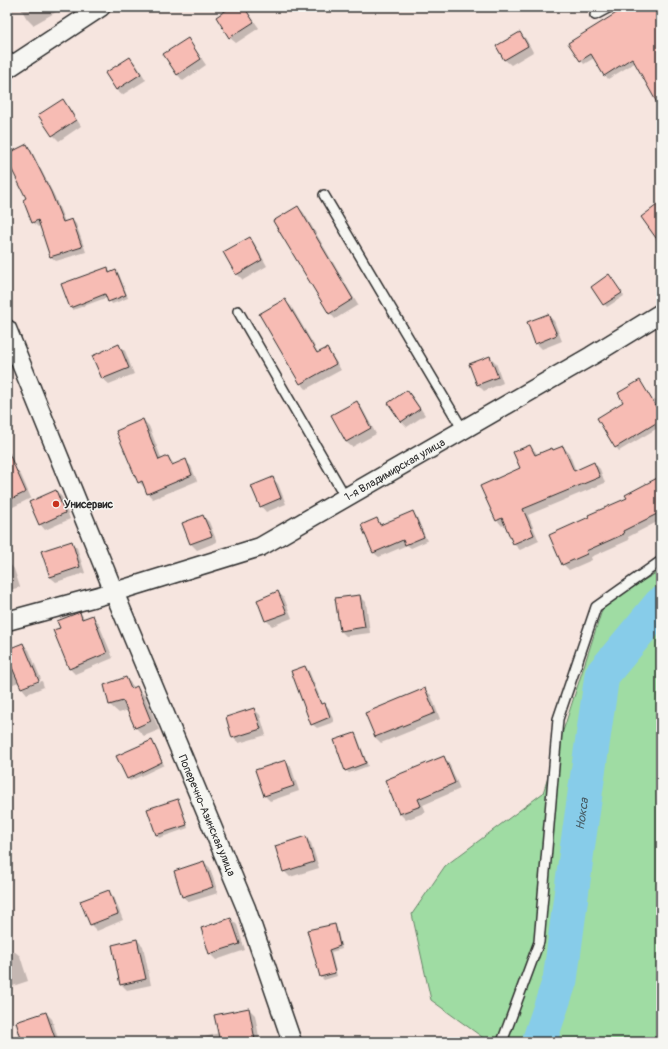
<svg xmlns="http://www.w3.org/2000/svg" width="668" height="1049" font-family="Pangolin,sans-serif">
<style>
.green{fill:#9fdca3;stroke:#658467}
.shadow{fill:#0003}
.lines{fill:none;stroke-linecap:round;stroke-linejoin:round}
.river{stroke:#87cce9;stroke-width:35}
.building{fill:#f7bcb4;stroke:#2b2b2b}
.lane-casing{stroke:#2b2b2b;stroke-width:12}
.street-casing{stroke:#2b2b2b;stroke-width:21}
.lane{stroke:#f6f6f2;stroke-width:9}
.street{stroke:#f6f6f2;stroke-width:18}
.poi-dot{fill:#c8321e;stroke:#f6f6f2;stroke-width:1.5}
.labels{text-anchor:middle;stroke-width:3;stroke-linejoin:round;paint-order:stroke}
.street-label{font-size:11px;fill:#2b2b2b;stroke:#f6f6f2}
.poi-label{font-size:11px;font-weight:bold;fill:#2b2b2b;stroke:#f6f6f2;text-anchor:start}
.water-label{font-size:12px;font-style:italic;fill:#475b64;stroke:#f6f6f2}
</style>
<rect width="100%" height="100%" fill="#f6e5df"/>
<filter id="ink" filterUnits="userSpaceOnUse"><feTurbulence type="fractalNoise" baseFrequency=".025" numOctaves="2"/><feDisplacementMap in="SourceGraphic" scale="8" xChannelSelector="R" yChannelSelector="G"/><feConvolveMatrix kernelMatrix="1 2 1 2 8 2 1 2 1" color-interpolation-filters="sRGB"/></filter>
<g filter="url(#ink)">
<path class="green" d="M 661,570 L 661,1042 L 489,1042 L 431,1000 L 412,914 L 445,866 L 543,793 L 604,604 Z"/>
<g class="shadow">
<path d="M 20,7 L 65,7 L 33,25 L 27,19 Z"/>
<path d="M 66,7 L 78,7 L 71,12 Z"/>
<path d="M 233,7 L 244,7 L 259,28 L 236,43 L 230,38 L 217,17 Z"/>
<path d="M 628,7 L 661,7 L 661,101 L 636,62 L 608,79 L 594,58 L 584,64 L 581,60 Z"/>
<path d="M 520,33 L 526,39 L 533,52 L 511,65 L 505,60 L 497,46 Z"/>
<path d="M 188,40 L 193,46 L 206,65 L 183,81 L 178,75 L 165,54 Z"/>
<path d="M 130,58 L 136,64 L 146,80 L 122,95 L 116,90 Z"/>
<path d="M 63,100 L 68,106 L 81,126 L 59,141 L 53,135 Z"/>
<path d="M 27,145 L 31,150 L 55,197 L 65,222 L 72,220 L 76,224 L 86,252 L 56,261 L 51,257 L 41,225 L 38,227 L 33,222 L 28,198 L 7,158 L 7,156 Z"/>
<path d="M 298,207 L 304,213 L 358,305 L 335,319 L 330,313 Z"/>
<path d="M 250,238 L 255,244 L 267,266 L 243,280 L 237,274 Z"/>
<path d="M 107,269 L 111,273 L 116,271 L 119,274 L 128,298 L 112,304 L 108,297 L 73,310 L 71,307 Z"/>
<path d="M 611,278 L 624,296 L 607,307 L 604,304 Z"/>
<path d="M 285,301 L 291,306 L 319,354 L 327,349 L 332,355 L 341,370 L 306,389 L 301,383 Z"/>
<path d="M 548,315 L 554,321 L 562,341 L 542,349 L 536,343 Z"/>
<path d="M 119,346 L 125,351 L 134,374 L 109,384 L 103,379 L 94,357 Z"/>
<path d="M 490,357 L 496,363 L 503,383 L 484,391 L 478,385 L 470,365 Z"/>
<path d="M 640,382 L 653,401 L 661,397 L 661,426 L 619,451 L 616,447 L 625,402 Z"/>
<path d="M 407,391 L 413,397 L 425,415 L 407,427 L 401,421 Z"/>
<path d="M 356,403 L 362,408 L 376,434 L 352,447 L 346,442 Z"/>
<path d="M 143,420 L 149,426 L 162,460 L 168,457 L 175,465 L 185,461 L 191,466 L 197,481 L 153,499 L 148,494 L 145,488 L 139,482 Z"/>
<path d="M 530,446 L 536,452 L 537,455 L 563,447 L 569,453 L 576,471 L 594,463 L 600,469 L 605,483 L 528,515 L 539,541 L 520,550 L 514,544 L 506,524 L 502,526 L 497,520 L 522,469 Z"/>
<path d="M 15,469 L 21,475 L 31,498 L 7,510 L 7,473 Z"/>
<path d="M 661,477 L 661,520 L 628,537 L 629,540 L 591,557 L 592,560 L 569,570 L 563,564 L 628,499 Z"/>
<path d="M 272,478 L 278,484 L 286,504 L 266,512 L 261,506 Z"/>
<path d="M 56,491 L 62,497 L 70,519 L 45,530 L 40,524 Z"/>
<path d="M 412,512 L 417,517 L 427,541 L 411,548 L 407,545 L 379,557 L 374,553 L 362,525 L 377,519 L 382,526 Z"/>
<path d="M 203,516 L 209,522 L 217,542 L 197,550 L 191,544 L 183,524 Z"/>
<path d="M 71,542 L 77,548 L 85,573 L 56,582 L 50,577 Z"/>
<path d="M 7,563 L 9,563 L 14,569 L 20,587 L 7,591 Z"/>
<path d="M 278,592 L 284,598 L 292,618 L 272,626 L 266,620 Z"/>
<path d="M 360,596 L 366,602 L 370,633 L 346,636 L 340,630 Z"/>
<path d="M 80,613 L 85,619 L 92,616 L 98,622 L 113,658 L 75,674 L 69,668 L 61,628 Z"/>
<path d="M 23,644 L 29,650 L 41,679 L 23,686 L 23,688 L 42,681 L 44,687 L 27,694 L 22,688 L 19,682 L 7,686 L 7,651 Z"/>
<path d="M 305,667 L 309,671 L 323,705 L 324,704 L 329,708 L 334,722 L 317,728 L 312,724 Z"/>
<path d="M 126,678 L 135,688 L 137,687 L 145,696 L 159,730 L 144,736 L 136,728 L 128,710 L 119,713 L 110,705 Z"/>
<path d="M 425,690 L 431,695 L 440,719 L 381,743 L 375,737 Z"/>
<path d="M 254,709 L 260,715 L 266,735 L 239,743 L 233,738 Z"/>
<path d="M 355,734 L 357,736 L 368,766 L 349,773 L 346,770 Z"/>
<path d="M 152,741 L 154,743 L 164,765 L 130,781 L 127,778 Z"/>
<path d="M 443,757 L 449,763 L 460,789 L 423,805 L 426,812 L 406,820 L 400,814 L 386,780 Z"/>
<path d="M 286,761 L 291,767 L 299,791 L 270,801 L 264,795 Z"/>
<path d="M 178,800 L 180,803 L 188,828 L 159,838 L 157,835 L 149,810 Z"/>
<path d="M 305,837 L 311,843 L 319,868 L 290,877 L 284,871 Z"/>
<path d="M 204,862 L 210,868 L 218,893 L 189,902 L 183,897 Z"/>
<path d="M 108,891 L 114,897 L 123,920 L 97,931 L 91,925 L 81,902 Z"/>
<path d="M 231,919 L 237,925 L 245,950 L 216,960 L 210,954 L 202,929 Z"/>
<path d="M 334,925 L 337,928 L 342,949 L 331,952 L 337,976 L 324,980 L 321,977 L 308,931 Z"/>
<path d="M 137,940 L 143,946 L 151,985 L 127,990 L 121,984 Z"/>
<path d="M 14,951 L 20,956 L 28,981 L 7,988 L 7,953 Z"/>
<path d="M 249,1009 L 255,1015 L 260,1042 L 186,1042 L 219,1033 Z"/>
<path d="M 46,1013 L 52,1019 L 59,1042 L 23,1042 Z"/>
</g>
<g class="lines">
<path class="river" id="s1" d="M 539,1042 L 560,980 L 577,850 L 602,675 L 661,604"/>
</g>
<g class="building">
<path d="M 231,7 L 244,7 L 254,22 L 229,38 L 216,17 Z"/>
<path d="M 626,7 L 661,7 L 661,110 L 632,58 L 604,76 L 591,54 L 580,61 L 568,43 Z"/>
<path d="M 520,32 L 528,46 L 504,60 L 496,46 Z"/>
<path d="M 188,38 L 201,59 L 177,75 L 163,54 Z"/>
<path d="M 130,57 L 141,74 L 116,90 L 105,73 Z"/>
<path d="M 63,99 L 76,120 L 52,136 L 38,115 Z"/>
<path d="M 27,144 L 51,192 L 63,222 L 72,219 L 82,247 L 50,257 L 38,220 L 32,223 L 23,200 L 26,198 L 7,160 L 7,154 Z"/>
<path d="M 661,202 L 661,245 L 641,217 Z"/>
<path d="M 298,206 L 353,299 L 329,314 L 273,221 Z"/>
<path d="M 250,237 L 262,260 L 236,275 L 223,252 Z"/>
<path d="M 108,267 L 109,273 L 116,270 L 126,295 L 108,302 L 105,294 L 70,308 L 61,284 Z"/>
<path d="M 609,274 L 622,293 L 603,305 L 591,287 Z"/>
<path d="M 285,299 L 317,353 L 327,348 L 336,364 L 300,384 L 259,314 Z"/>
<path d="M 548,314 L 557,335 L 535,344 L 527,322 Z"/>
<path d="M 119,344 L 129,368 L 102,379 L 92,356 Z"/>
<path d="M 490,356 L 498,377 L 477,385 L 469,364 Z"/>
<path d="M 640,380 L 661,415 L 661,420 L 615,448 L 597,418 L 623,402 L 618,393 Z"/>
<path d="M 407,390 L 420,409 L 401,422 L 388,403 Z"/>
<path d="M 357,401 L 371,428 L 346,442 L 331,415 Z"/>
<path d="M 143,419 L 159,460 L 168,456 L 172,465 L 186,459 L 192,475 L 147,494 L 142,481 L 138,483 L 116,431 Z"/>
<path d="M 530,445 L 535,455 L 552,448 L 553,450 L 563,446 L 574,471 L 594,462 L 600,477 L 523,509 L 534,535 L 513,544 L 502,518 L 496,521 L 480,486 L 520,468 L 513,452 Z"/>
<path d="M 7,449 L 26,492 L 7,501 Z"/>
<path d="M 661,476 L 661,512 L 623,531 L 624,534 L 586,551 L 587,554 L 562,565 L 549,535 L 589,517 L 588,515 L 627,498 L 625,495 Z"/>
<path d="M 273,477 L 281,498 L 260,507 L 251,486 Z"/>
<path d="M 56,490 L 65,513 L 39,525 L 29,502 Z"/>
<path d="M 413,511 L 424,537 L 405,545 L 403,540 L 373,553 L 361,525 L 377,518 L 380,525 Z"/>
<path d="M 203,515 L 212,536 L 190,544 L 182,523 Z"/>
<path d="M 72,541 L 80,567 L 50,577 L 41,551 Z"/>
<path d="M 278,591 L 287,613 L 265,621 L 257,600 Z"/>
<path d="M 360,595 L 365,627 L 340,631 L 335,598 Z"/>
<path d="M 80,612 L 82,619 L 93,615 L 107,653 L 69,669 L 53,630 L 60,628 L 57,621 Z"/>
<path d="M 23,643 L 39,681 L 21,688 L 7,656 L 10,655 L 8,649 Z"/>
<path d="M 305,666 L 321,704 L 325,703 L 330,717 L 311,725 L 291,671 Z"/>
<path d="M 126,677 L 131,689 L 137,686 L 151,721 L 135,728 L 123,701 L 109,705 L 104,685 Z"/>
<path d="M 425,688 L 435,713 L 375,737 L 365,713 Z"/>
<path d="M 254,708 L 261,729 L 232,738 L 226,717 Z"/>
<path d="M 355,733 L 366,763 L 345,771 L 334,740 Z"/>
<path d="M 152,740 L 162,762 L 127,779 L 116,756 Z"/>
<path d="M 444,756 L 455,783 L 418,799 L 421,806 L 399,814 L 385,780 Z"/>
<path d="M 286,760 L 294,786 L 264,796 L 255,770 Z"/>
<path d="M 178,799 L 187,825 L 156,835 L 147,809 Z"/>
<path d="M 306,836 L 314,862 L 283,872 L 275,846 Z"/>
<path d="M 204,861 L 213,887 L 182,897 L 174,871 Z"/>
<path d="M 109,890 L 118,914 L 90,925 L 80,901 Z"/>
<path d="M 231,918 L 240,944 L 209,954 L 201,928 Z"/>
<path d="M 335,924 L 340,946 L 329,950 L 335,973 L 320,977 L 307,930 Z"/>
<path d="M 137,939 L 146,979 L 120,985 L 112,945 Z"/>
<path d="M 249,1008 L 255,1040 L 243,1042 L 220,1042 L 214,1015 Z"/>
<path d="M 46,1012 L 55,1038 L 42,1042 L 22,1042 L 16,1022 Z"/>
</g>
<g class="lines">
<g class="lane-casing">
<g id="lane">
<path d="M 595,15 L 610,7"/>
<path d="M 324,195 L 463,430"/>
<path d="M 238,311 L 346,498"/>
<path d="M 502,1042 L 539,942 L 558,719 L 596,607 L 661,561"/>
</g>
</g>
<g class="street-casing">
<g id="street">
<path d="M 7,69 L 101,7"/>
<path id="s2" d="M 7,329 L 114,592 L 246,908 L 292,1042"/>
<path id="s3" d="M 7,621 L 114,592 L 260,547 L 591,356 L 661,313"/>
</g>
</g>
<use href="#lane" class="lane"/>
<use href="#street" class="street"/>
</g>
</g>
<circle class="poi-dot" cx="56" cy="504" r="4"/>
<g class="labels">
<g class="street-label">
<text dy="4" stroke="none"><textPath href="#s3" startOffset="419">1-я Владимирская улица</textPath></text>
<text dy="4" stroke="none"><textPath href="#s2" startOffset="526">Поперечно-Азинская улица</textPath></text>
</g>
<g class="poi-label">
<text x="64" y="508">Унисервис</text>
</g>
<g class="water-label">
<text dy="4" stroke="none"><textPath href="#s1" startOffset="233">Нокса</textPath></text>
</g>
</g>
<rect width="668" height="1049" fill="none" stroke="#f6f6f2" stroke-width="24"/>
<rect x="12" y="12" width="644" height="1025" fill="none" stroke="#2b2b2b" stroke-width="1.5" filter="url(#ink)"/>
</svg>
